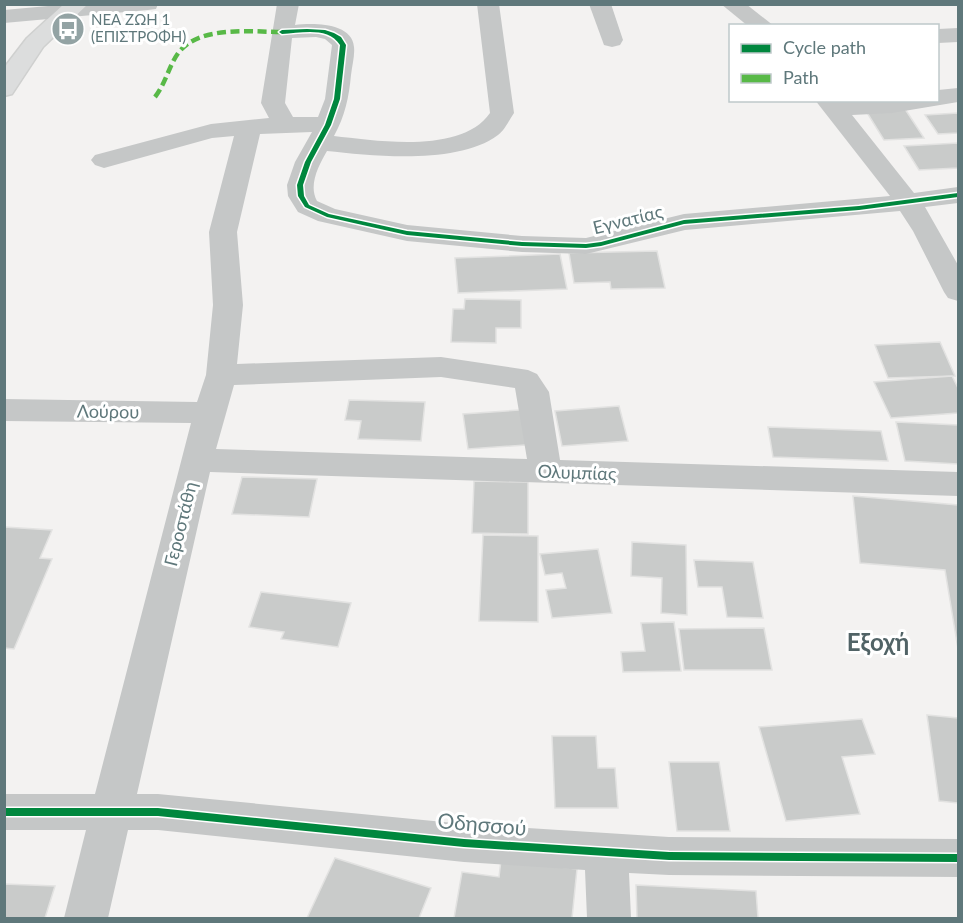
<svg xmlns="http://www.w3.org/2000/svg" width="963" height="923" font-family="Lato,sans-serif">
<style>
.building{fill:#c9cbca;stroke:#e2e2e1;stroke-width:1.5}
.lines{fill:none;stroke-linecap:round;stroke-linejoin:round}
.major-casing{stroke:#cfd0cf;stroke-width:3}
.minor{fill:#c5c7c7;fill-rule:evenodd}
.major{fill:#dcdddd;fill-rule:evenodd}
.quiet{stroke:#58b947;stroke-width:4.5;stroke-dasharray:9 4.5;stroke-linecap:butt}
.cycleway-casing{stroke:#fff;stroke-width:3}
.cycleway{fill:#00873e;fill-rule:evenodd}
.labels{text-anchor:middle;stroke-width:6;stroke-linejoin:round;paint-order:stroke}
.far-poi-label{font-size:15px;fill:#5f787b;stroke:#fff;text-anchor:start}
.street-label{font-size:18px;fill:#5f787b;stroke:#fff}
.near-street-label{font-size:21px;fill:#5f787b;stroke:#fff}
.district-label{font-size:24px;font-weight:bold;fill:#516366;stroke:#fff}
</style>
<rect width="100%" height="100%" fill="#f3f2f1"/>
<g class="building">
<path d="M 905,109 L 924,138 L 884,140 L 866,111 Z"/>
<path d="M 958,113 L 958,133 L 938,134 L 925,115 Z"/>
<path d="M 958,143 L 958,168 L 919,170 L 904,146 Z"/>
<path d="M 657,251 L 665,288 L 611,289 L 610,282 L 574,283 L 569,253 Z"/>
<path d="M 560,254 L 567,289 L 458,293 L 455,258 Z"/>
<path d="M 465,299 L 521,300 L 521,328 L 496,328 L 496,343 L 451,342 L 453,309 L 464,309 Z"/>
<path d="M 940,342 L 955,376 L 888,378 L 875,345 Z"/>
<path d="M 952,376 L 958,388 L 958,413 L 891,418 L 874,382 Z"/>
<path d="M 349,400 L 425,402 L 421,441 L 358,439 L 361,421 L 345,420 Z"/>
<path d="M 619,406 L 628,441 L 562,446 L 555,411 Z"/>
<path d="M 534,409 L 540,444 L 468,449 L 463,414 Z"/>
<path d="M 896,422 L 958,425 L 958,464 L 905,461 Z"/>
<path d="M 768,427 L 881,431 L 888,461 L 773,457 Z"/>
<path d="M 242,477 L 317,479 L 309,517 L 232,514 Z"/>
<path d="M 474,481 L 528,482 L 528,534 L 472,533 Z"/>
<path d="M 853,496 L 958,505 L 958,649 L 945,570 L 860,563 Z"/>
<path d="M 4,527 L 52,530 L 40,558 L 52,559 L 14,649 L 4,648 Z"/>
<path d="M 483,535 L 538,536 L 538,622 L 479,621 Z"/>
<path d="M 632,542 L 686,545 L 687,615 L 661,613 L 662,578 L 631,576 Z"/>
<path d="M 598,549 L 612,613 L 552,618 L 546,590 L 566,588 L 562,573 L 545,575 L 540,554 Z"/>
<path d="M 694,560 L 753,562 L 763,618 L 727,617 L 722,587 L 698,587 Z"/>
<path d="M 261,592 L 351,603 L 338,647 L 281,639 L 284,632 L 249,627 Z"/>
<path d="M 674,622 L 681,671 L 623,672 L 621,652 L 645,651 L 641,623 Z"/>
<path d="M 764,628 L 772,670 L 684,670 L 679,629 Z"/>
<path d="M 927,715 L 958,718 L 958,803 L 939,801 Z"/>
<path d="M 862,719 L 875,754 L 842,757 L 860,814 L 786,821 L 759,727 Z"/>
<path d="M 552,736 L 596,736 L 598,768 L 615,768 L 618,808 L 555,808 Z"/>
<path d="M 669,762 L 719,762 L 730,831 L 677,831 Z"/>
<path d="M 335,858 L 431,888 L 419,918 L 307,918 Z"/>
<path d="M 501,860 L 577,869 L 572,918 L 454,918 L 462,872 L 499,877 Z"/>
<path d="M 4,884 L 55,886 L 45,918 L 4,918 Z"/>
<path d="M 636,885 L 756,891 L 758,918 L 637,918 Z"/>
</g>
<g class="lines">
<g class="major-casing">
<path id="major" d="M 64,4 L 88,4 L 43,47 L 12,94 L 4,96 L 4,68 L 7,64 L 27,38 Z"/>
</g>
<g class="minor">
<path d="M 70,4 L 158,4 L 156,9 L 148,10 L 4,23 L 4,10 Z"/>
<path d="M 277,4 L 299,4 L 295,25 C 312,23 352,22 354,47 C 355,55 352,66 351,75 C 349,97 345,116 334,136 C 378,141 462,154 490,113 L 477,4 L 499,4 L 514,113 C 509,120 505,130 498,135 C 458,165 374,156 327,151 C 319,165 308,185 317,201 L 335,209 L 407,225 L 522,236 L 586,238 L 684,214 L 890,196 L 815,100 L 938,100 L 938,90 L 958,88 L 958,102 L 892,113 L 852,115 L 914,193 L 958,187 L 958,203 L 925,207 L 958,265 L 958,301 L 948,298 L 944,292 L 913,231 L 900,211 L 685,230 L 586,254 L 522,252 L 407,241 L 318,221 L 298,212 L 288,196 L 287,185 L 295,162 L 312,132 L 260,134 L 237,232 L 243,305 L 237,364 L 441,357 L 528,370 L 537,374 L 549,392 L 560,460 L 958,472 L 958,496 L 210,472 L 137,794 L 158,794 L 464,824 L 669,837 L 958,839 L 958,877 L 669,875 L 629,873 L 631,918 L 587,918 L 585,870 L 464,862 L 158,830 L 128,830 L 108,918 L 64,918 L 86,830 L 4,830 L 4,794 L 95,794 L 191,423 L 4,421 L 4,399 L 197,402 L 206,375 L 213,305 L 209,232 L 234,136 L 212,138 L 104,168 L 95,165 L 91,160 L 95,155 L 211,124 L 269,118 L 261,103 ZM 316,37 L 325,39 L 332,45 L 325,99 L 318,117 L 293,117 L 285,103 L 292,38 ZM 441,377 L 515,388 L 527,459 L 216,449 L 234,385 Z"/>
<path d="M 589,4 L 611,4 L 623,40 L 620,45 L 612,47 L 604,45 Z"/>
<path d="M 721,4 L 746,4 L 774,26 L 748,26 Z"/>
<path d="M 958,28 L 958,42 L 938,43 L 938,29 Z"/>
</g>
<use href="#major" class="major"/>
<path class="quiet" d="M 155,97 C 166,83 169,65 179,52 C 201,25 252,32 282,32"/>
<g class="cycleway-casing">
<g id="cycleway">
<path d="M 307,29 L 325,30 L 334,33 L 341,37 L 346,45 L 340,99 L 331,125 L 311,162 L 303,185 L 304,196 L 309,205 L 329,214 L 407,231 L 522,242 L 586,244 L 601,242 L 684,220 L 859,206 L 958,193 L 958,197 L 859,210 L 684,224 L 601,246 L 586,248 L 522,246 L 407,235 L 327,217 L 305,207 L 298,196 L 297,185 L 305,162 L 325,125 L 334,99 L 340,45 C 328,26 301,33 282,34 L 279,32 L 282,30 Z"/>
<path d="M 4,808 L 158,808 L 464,839 L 669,852 L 958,854 L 958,862 L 669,860 L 464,847 L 158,816 L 4,816 Z"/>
</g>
</g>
<use href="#cycleway" class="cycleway"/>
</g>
<defs>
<g id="bus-disc" transform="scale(1.725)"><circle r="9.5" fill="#93a3a4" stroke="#fff"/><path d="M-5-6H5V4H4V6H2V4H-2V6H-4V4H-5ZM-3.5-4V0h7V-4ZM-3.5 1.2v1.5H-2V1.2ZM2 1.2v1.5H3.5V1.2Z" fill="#fff"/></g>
</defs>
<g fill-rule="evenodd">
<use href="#bus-disc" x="68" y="29"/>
</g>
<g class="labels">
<g class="far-poi-label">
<text x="91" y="25">ΝΕΑ ΖΩΗ 1<tspan x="91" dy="17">(ΕΠΙΣΤΡΟΦΗ)</tspan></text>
</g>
<g class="street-label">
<text transform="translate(628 220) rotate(-14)" y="6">Εγνατίας</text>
<text transform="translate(108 412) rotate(1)" y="6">Λούρου</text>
<text transform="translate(577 473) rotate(2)" y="6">Ολυμπίας</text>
<text transform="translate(181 524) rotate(-76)" y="6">Γεροστάθη</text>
</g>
<g class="near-street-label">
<text transform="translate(482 825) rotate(5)" y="7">Οδησσού</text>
</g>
<g class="district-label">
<text x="878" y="651">Εξοχή</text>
</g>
</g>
<rect width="963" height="923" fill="none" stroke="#5f787b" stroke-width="12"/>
<rect x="729" y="24" width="210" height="78" fill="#ffffff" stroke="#bfc9ca" stroke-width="1.5"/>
<rect x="741" y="44" width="30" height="9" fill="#00873e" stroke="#bfc9ca" stroke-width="1.5"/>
<text x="783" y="54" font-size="18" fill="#5f787b">Cycle path</text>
<rect x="741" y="74" width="30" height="9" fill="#58b947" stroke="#bfc9ca" stroke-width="1.5"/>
<text x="783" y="84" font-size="18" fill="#5f787b">Path</text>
</svg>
